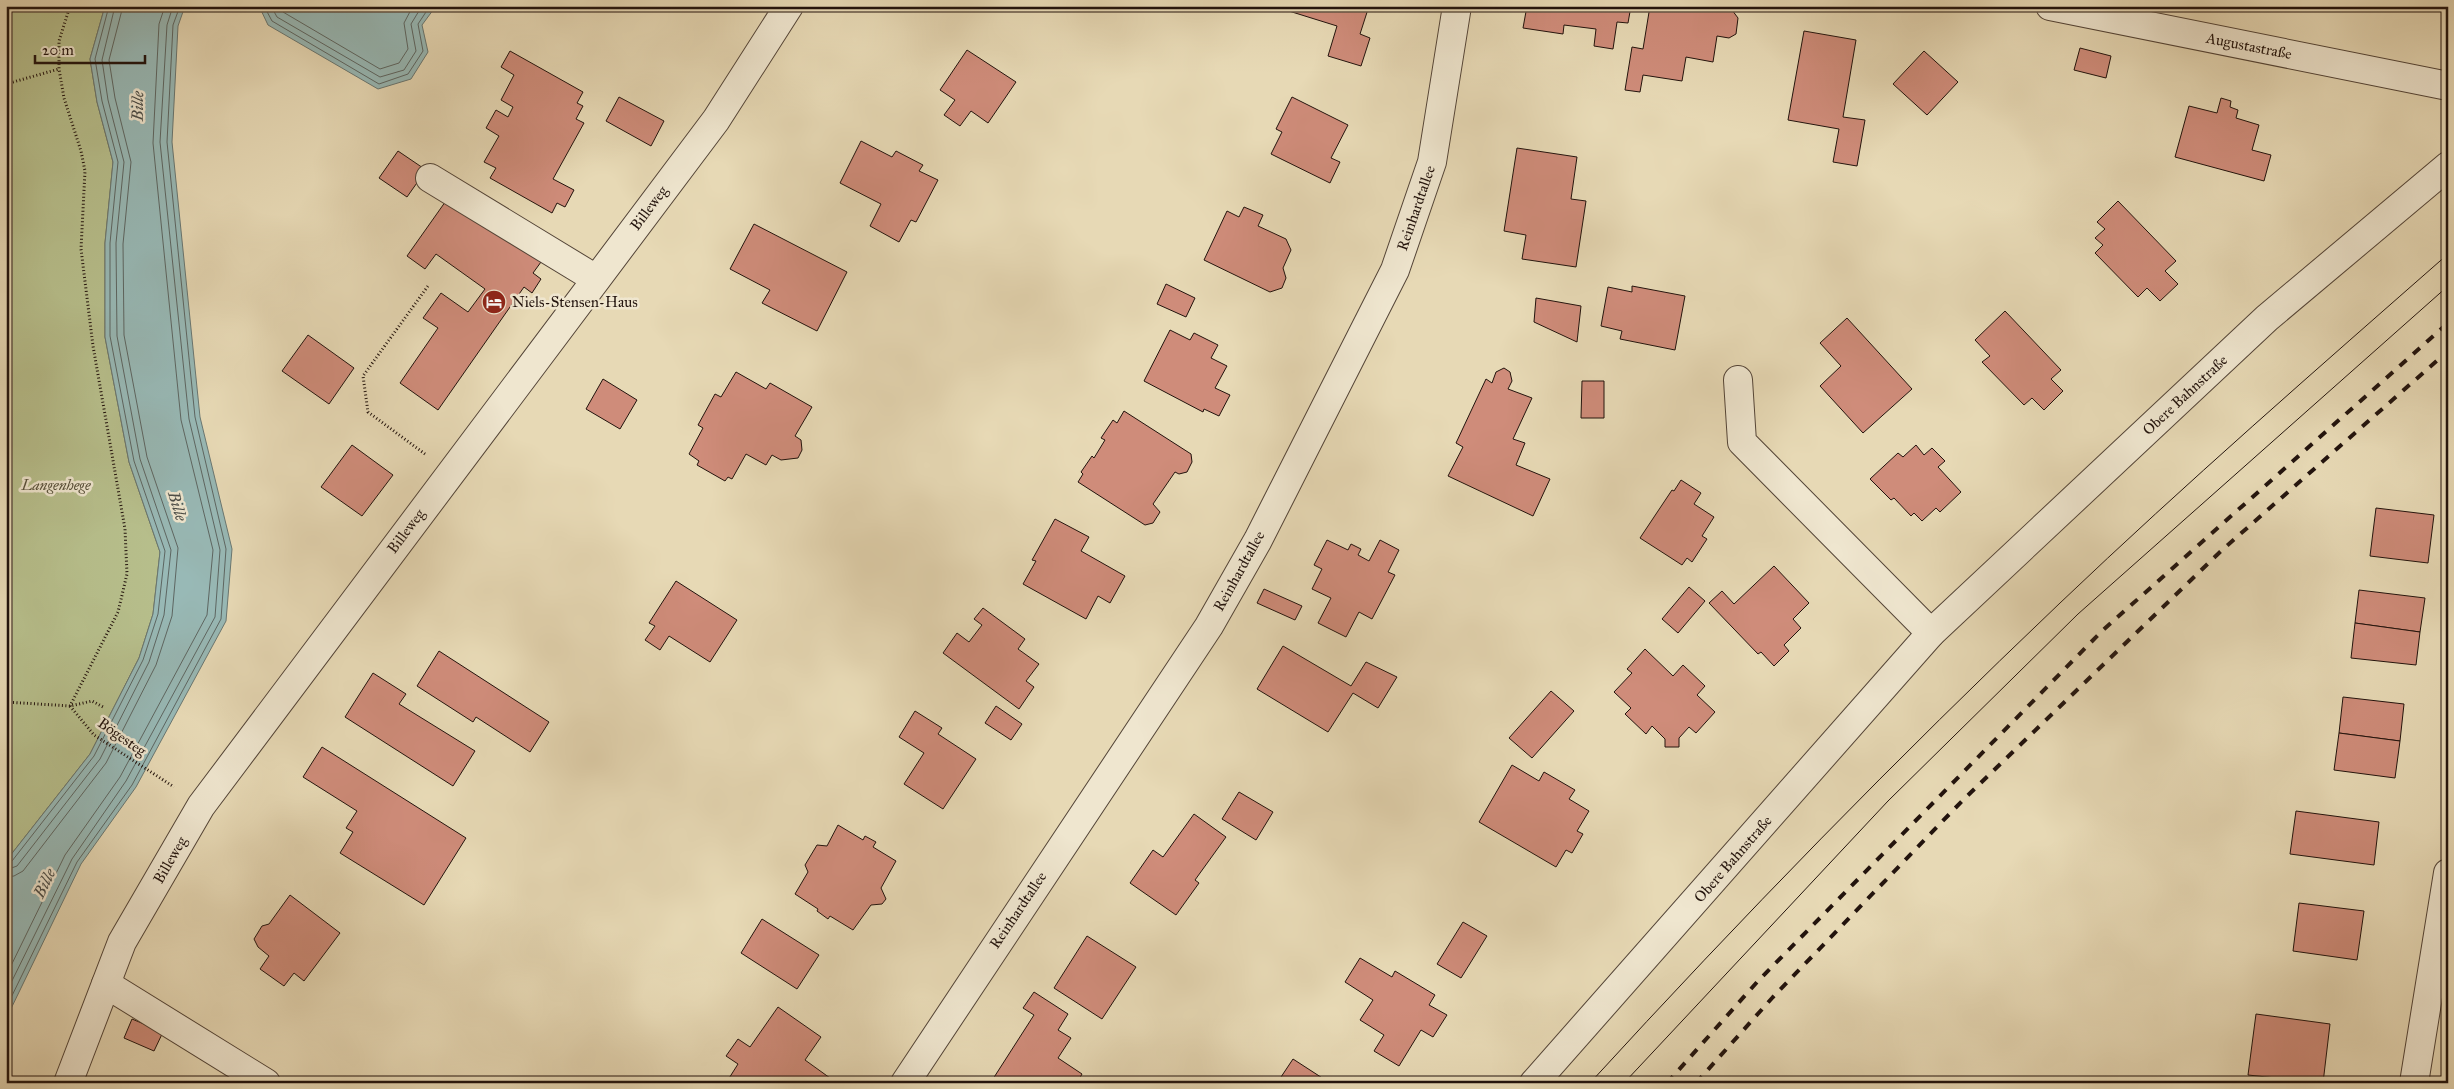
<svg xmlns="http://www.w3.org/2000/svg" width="2454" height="1089" font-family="'IM FELL Great Primer',serif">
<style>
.green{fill:#b7bf8c;stroke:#6c694c}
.water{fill:#98b9b6;stroke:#697772}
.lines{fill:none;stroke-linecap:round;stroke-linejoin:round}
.shore{stroke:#5d6662;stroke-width:1}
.building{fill:#cf8c7a;stroke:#22130d}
.minor-casing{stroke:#534437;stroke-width:30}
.path{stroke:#22130d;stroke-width:3;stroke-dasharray:1 2.5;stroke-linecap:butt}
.minor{stroke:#efe6cf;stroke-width:28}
.tram{stroke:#22130d;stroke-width:1}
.rail{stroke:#22130d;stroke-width:4;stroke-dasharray:9 9;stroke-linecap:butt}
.labels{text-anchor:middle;stroke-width:5;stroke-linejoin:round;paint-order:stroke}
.street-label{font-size:15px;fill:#22130d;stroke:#efe6cf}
.poi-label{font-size:15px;fill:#22130d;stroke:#efe6cf;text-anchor:start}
.park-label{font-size:15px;font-style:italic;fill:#564f39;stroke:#efe6cf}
.water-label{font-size:16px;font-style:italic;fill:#4b4d48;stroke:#efe6cf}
</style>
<rect width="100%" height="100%" fill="#e7d9b5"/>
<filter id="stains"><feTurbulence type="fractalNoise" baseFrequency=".004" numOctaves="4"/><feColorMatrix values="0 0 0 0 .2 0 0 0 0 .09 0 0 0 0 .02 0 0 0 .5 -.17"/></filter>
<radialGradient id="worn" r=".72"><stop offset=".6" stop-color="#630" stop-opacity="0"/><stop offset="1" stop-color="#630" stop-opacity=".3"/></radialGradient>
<path class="green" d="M 6,6 L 105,6 L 90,59 L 97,102 L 113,162 L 105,243 L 105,337 L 129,462 L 160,552 L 153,614 L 139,658 L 90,754 L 6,861 Z"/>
<g class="water">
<path d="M 105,6 L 185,6 L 178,26 L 172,142 L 200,417 L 232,549 L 226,621 L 136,787 L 81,864 L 6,1019 L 6,861 L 90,754 L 139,658 L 153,614 L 160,552 L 129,462 L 105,337 L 105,243 L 113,162 L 97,102 L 90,59 Z"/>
<path d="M 259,6 L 436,6 L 422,25 L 428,52 L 411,79 L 378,89 L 268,25 Z"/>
</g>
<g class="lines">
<g class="shore">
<path d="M 264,6 L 272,21 L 379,84 L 408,74 L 423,51 L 418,24 L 430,6"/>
<path d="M 271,6 L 277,17 L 380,77 L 404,70 L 416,51 L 411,24 L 422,6"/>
<path d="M 280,6 L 283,12 L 380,69 L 399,63 L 408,49 L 404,23 L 413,6"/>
<path d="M 6,864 L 12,861 L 94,756 L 143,660 L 158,614 L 165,551 L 134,461 L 110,336 L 110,243 L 118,162 L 102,101 L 95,59 L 109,6"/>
<path d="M 6,870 L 17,866 L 100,759 L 149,662 L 164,615 L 171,550 L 140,459 L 117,336 L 116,243 L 124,162 L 108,100 L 102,60 L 115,6"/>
<path d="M 6,877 L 14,876 L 23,871 L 106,763 L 156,665 L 172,616 L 178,548 L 147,457 L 124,335 L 123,244 L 131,162 L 115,98 L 109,60 L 123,6"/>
<path d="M 6,976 L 65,855 L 120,777 L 207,615 L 213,550 L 181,420 L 153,143 L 159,24 L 165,6"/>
<path d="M 6,993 L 72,859 L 126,781 L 215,617 L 220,550 L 189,419 L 160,142 L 167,25 L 173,6"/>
<path d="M 6,1008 L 77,862 L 132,785 L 221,619 L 226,549 L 195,417 L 167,142 L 173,25 L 180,6"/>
</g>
</g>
<g class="building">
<path d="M 1369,6 L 1360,34 L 1370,38 L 1361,66 L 1328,56 L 1337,26 L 1276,7 Z"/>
<path d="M 1527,6 L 1631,6 L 1628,23 L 1617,22 L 1613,49 L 1594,46 L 1596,29 L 1564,25 L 1563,34 L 1523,28 Z"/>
<path d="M 1650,6 L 1711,6 L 1732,10 L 1738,18 L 1736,34 L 1729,38 L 1717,36 L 1713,62 L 1686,57 L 1682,81 L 1643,75 L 1640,92 L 1625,90 L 1632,47 L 1643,49 Z"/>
<path d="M 1804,31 L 1856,40 L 1843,117 L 1865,120 L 1857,166 L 1833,162 L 1839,129 L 1788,120 Z"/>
<path d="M 2080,48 L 2111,56 L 2106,78 L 2074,70 Z"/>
<path d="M 967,50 L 1016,82 L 988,123 L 971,111 L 960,126 L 944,115 L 955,100 L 940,90 Z"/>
<path d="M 510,51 L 583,92 L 577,103 L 583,106 L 576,119 L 584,123 L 553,179 L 574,190 L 565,207 L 557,203 L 552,213 L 490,178 L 496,168 L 484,162 L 499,136 L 486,128 L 496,110 L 508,117 L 513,107 L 501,100 L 514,75 L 501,67 Z"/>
<path d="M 1924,51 L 1958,82 L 1927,115 L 1893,84 Z"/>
<path d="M 619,97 L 664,121 L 651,146 L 606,121 Z"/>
<path d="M 1292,97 L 1348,125 L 1331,158 L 1340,162 L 1330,183 L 1271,154 L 1282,132 L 1276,129 Z"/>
<path d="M 2221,98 L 2231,101 L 2230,107 L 2238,110 L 2236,118 L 2259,125 L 2252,150 L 2271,155 L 2264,181 L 2175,157 L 2189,106 L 2217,113 Z"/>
<path d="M 861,141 L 892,157 L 896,151 L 923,165 L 919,171 L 938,180 L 916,222 L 911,220 L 899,242 L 870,226 L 881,204 L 840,183 Z"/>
<path d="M 1517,148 L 1577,157 L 1571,199 L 1586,201 L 1576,267 L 1522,259 L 1526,235 L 1504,231 Z"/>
<path d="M 398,151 L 426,170 L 407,197 L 379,178 Z"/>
<path d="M 448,198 L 541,262 L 533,273 L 541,279 L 532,293 L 524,287 L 438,410 L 400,383 L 438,328 L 423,318 L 441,293 L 468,312 L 485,289 L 436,254 L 425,269 L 407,256 Z"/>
<path d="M 2118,201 L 2176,261 L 2165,271 L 2178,284 L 2160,301 L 2147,288 L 2138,297 L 2095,253 L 2103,245 L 2095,238 L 2105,229 L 2097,222 Z"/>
<path d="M 1244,207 L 1263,215 L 1258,226 L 1286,239 L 1291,250 L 1283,268 L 1286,278 L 1282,288 L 1270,292 L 1204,260 L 1227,211 L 1239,217 Z"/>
<path d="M 754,224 L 847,272 L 817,331 L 762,303 L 770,290 L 730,269 Z"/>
<path d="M 1166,284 L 1195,298 L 1186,317 L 1157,304 Z"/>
<path d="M 1632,286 L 1685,296 L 1675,350 L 1620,339 L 1622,331 L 1601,326 L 1608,287 L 1632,292 Z"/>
<path d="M 1536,298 L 1581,306 L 1577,342 L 1534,322 Z"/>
<path d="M 2005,311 L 2061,370 L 2051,379 L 2063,391 L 2044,410 L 2032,398 L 2024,405 L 1982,362 L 1990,356 L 1975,340 Z"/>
<path d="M 1847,318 L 1912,389 L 1863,433 L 1820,386 L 1841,366 L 1820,343 Z"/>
<path d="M 1170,330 L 1190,340 L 1194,333 L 1218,345 L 1211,358 L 1227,366 L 1215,388 L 1230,395 L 1219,416 L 1204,409 L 1203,412 L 1144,381 Z"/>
<path d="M 308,335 L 354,368 L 329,404 L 282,371 Z"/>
<path d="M 1504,368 L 1510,372 L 1512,381 L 1508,389 L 1532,398 L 1513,439 L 1525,443 L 1516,465 L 1550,479 L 1533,516 L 1448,476 L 1463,447 L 1456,443 L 1486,379 L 1492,383 L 1496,372 Z"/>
<path d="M 736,372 L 766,389 L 770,383 L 812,407 L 795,436 L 801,440 L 802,450 L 798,458 L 781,460 L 772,455 L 766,465 L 746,454 L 732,479 L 728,477 L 725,481 L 697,465 L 699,461 L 689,454 L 703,428 L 698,425 L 715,394 L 721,397 Z"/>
<path d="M 603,379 L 637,400 L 620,429 L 586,409 Z"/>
<path d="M 1582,381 L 1604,381 L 1604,418 L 1581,418 Z"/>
<path d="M 1124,411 L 1191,454 L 1192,462 L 1187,472 L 1179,474 L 1175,472 L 1153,504 L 1160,512 L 1153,523 L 1145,525 L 1078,482 L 1083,474 L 1081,472 L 1092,456 L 1094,458 L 1105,440 L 1101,438 L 1113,420 L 1117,423 Z"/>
<path d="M 352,445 L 393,475 L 362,516 L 321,487 Z"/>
<path d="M 1916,445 L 1924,455 L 1932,448 L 1945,461 L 1938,467 L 1961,492 L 1940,512 L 1936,508 L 1922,521 L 1914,513 L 1911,516 L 1894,498 L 1891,500 L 1870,479 L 1898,453 L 1903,457 Z"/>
<path d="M 1681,480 L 1701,493 L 1694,504 L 1714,517 L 1702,536 L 1707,539 L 1692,562 L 1687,558 L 1682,565 L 1640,538 L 1672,490 L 1674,491 Z"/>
<path d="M 2376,508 L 2434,515 L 2428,563 L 2370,556 Z"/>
<path d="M 1055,519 L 1089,537 L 1081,551 L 1125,576 L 1110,603 L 1098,596 L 1086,619 L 1023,584 L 1036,561 L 1032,560 Z"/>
<path d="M 1327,540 L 1348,550 L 1351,544 L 1361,549 L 1358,555 L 1369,561 L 1380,540 L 1399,550 L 1388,572 L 1395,575 L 1372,619 L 1359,612 L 1346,637 L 1318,623 L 1331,598 L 1312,589 L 1322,569 L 1314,565 Z"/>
<path d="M 1774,566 L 1809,603 L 1793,619 L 1801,628 L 1784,645 L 1789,651 L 1774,666 L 1761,652 L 1758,654 L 1709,603 L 1722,591 L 1734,604 Z"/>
<path d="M 676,581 L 737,620 L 710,662 L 669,636 L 660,650 L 645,640 L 655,626 L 649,623 Z"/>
<path d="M 1689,587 L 1705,601 L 1678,633 L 1662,619 Z"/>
<path d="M 1264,589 L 1302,606 L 1295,620 L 1257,603 Z"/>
<path d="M 2359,590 L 2425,598 L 2420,632 L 2355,623 Z"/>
<path d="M 983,608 L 1025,639 L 1018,649 L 1039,664 L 1026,681 L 1034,687 L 1019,709 L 943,653 L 957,633 L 969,642 L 982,625 L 974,619 Z"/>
<path d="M 2355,623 L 2420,632 L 2416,665 L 2351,658 Z"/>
<path d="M 1283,646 L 1351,686 L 1366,662 L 1397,677 L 1378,708 L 1353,693 L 1328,732 L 1257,689 Z"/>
<path d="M 1645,649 L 1673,676 L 1683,665 L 1705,686 L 1697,695 L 1715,712 L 1696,733 L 1689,727 L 1679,738 L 1679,747 L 1665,747 L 1665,739 L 1652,726 L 1646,734 L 1625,714 L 1631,708 L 1614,692 L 1632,673 L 1627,669 Z"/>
<path d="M 439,651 L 549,722 L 530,752 L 476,717 L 473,722 L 417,686 Z"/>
<path d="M 373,673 L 406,694 L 399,704 L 475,751 L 453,786 L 345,717 Z"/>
<path d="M 1551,691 L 1574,711 L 1532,758 L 1509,738 Z"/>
<path d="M 2343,697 L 2404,704 L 2400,741 L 2339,733 Z"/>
<path d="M 996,706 L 1022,724 L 1011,740 L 985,723 Z"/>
<path d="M 915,711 L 942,728 L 938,734 L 976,759 L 943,809 L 904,784 L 924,753 L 899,737 Z"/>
<path d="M 2339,733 L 2400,741 L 2395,778 L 2334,770 Z"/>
<path d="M 322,747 L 466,838 L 424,905 L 340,853 L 353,832 L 346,828 L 357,811 L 303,777 Z"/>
<path d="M 1512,765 L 1539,781 L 1544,772 L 1575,790 L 1569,799 L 1589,811 L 1577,831 L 1583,834 L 1572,853 L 1566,850 L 1556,867 L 1479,822 Z"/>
<path d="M 1239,792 L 1273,812 L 1256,840 L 1222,819 Z"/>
<path d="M 2296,811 L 2379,822 L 2374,865 L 2290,854 Z"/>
<path d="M 1194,814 L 1226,837 L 1195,880 L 1199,883 L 1176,915 L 1130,883 L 1153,850 L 1163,857 Z"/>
<path d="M 838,825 L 863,840 L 865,836 L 876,842 L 873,847 L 896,861 L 881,888 L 886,899 L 882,904 L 871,905 L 853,930 L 830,916 L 828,919 L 817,911 L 818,909 L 795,894 L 808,872 L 805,865 L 817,845 L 827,846 Z"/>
<path d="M 290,895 L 340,933 L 304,981 L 294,973 L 284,986 L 260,969 L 269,956 L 258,947 L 254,939 L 262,926 L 269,924 Z"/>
<path d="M 2299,903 L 2364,911 L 2357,960 L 2293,951 Z"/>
<path d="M 762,919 L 819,955 L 797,989 L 741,953 Z"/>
<path d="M 1463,922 L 1487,936 L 1461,978 L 1437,964 Z"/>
<path d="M 1087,936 L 1136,967 L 1102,1019 L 1054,988 Z"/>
<path d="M 1360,958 L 1392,977 L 1395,971 L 1435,995 L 1429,1005 L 1447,1015 L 1433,1037 L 1421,1030 L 1399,1066 L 1374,1051 L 1384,1035 L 1360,1020 L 1373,1000 L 1345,982 Z"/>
<path d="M 1034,992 L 1068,1014 L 1058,1030 L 1071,1038 L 1058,1058 L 1082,1074 L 1077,1083 L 991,1082 L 1034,1015 L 1023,1008 Z"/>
<path d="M 778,1007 L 821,1037 L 805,1060 L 830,1078 L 827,1083 L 726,1083 L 738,1064 L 726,1056 L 738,1039 L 750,1047 Z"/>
<path d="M 2256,1014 L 2330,1024 L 2323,1083 L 2248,1075 Z"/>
<path d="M 132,1019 L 163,1032 L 154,1051 L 124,1038 Z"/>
<path d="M 1293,1059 L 1330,1083 L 1277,1083 Z"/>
</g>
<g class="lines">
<g class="minor-casing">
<g id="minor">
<path d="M 2050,6 L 2448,86"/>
<path d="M 430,178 L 596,279"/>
<path d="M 1738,380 L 1742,442 L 1931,633"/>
<path d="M 106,984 L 266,1083"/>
<path d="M 68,1083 L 122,942 L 201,806 L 716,120 L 789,6"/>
<path d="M 905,1083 L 1209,626 L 1258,540 L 1395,270 L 1432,162 L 1457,6"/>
<path d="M 1534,1083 L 1931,633 L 2267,318 L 2448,166"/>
<path d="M 2414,1083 L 2448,873"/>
</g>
</g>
<g class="path">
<path d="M 70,6 L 59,41 L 59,69 L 64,98 L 81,151 L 85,171 L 81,249 L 93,346 L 125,529 L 127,574 L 118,612 L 70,706"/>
<path d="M 6,84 L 59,69"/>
<path d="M 425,454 L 368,412 L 363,376 L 428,286"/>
<path d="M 6,702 L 70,706 L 92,701 L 105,708"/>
<path d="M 70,706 L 94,735 L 174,787"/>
</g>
<use href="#minor" class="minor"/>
<g class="tram">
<path d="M 1590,1083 C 1741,918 1898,757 2060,603 C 2186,483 2317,369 2448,254"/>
<path d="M 1624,1083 L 1888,801 L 2078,614 L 2448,286"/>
</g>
<g class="rail">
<path d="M 1667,1083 L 1758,981 L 2102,631 L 2448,323"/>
<path d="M 1696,1083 L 1773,997 L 1963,800 L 2221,551 L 2448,351"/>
</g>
</g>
<defs>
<g id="hotel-disc" transform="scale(1.25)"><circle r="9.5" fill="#8f2418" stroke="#efe6cf"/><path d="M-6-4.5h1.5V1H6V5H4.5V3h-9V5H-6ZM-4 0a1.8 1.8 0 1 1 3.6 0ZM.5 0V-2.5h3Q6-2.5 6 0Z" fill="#fff"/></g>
</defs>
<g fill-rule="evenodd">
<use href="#hotel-disc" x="494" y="302"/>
</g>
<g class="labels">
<g class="street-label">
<text transform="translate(2249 46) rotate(11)" y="5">Augustastraße</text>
<text transform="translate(649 208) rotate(-53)" y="5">Billeweg</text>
<text transform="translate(1416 208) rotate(-71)" y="5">Reinhardtallee</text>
<text transform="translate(2185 395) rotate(-43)" y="5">Obere Bahnstraße</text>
<text transform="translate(406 531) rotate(-53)" y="5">Billeweg</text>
<text transform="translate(1239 571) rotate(-61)" y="5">Reinhardtallee</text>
<text transform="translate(122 737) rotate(35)" y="5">Bögesteg</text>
<text transform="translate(1733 859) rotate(-49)" y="5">Obere Bahnstraße</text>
<text transform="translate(170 860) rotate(-60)" y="5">Billeweg</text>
<text transform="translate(1018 910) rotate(-56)" y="5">Reinhardtallee</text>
</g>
<g class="poi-label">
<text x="512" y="307">Niels-Stensen-Haus</text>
</g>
<g class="park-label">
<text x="56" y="490">Langenhege</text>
</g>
<g class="water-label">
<text transform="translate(137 106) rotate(-89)" y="6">Bille</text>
<text transform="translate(178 506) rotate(74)" y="6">Bille</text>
<text transform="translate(44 883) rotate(-64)" y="6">Bille</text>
</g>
</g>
<rect width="2454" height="1089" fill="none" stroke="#e7d9b5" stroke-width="25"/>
<rect x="8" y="8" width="2439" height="1074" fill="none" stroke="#22130d" stroke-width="2.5"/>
<rect x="12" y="12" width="2429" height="1064" fill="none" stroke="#22130d"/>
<path d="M35 55v8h110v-8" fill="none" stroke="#22130d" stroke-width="2.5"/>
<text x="42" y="55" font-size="15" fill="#22130d" stroke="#efe6cf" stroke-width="4" paint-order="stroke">20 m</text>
<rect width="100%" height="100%" filter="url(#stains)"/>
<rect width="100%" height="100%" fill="url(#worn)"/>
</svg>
